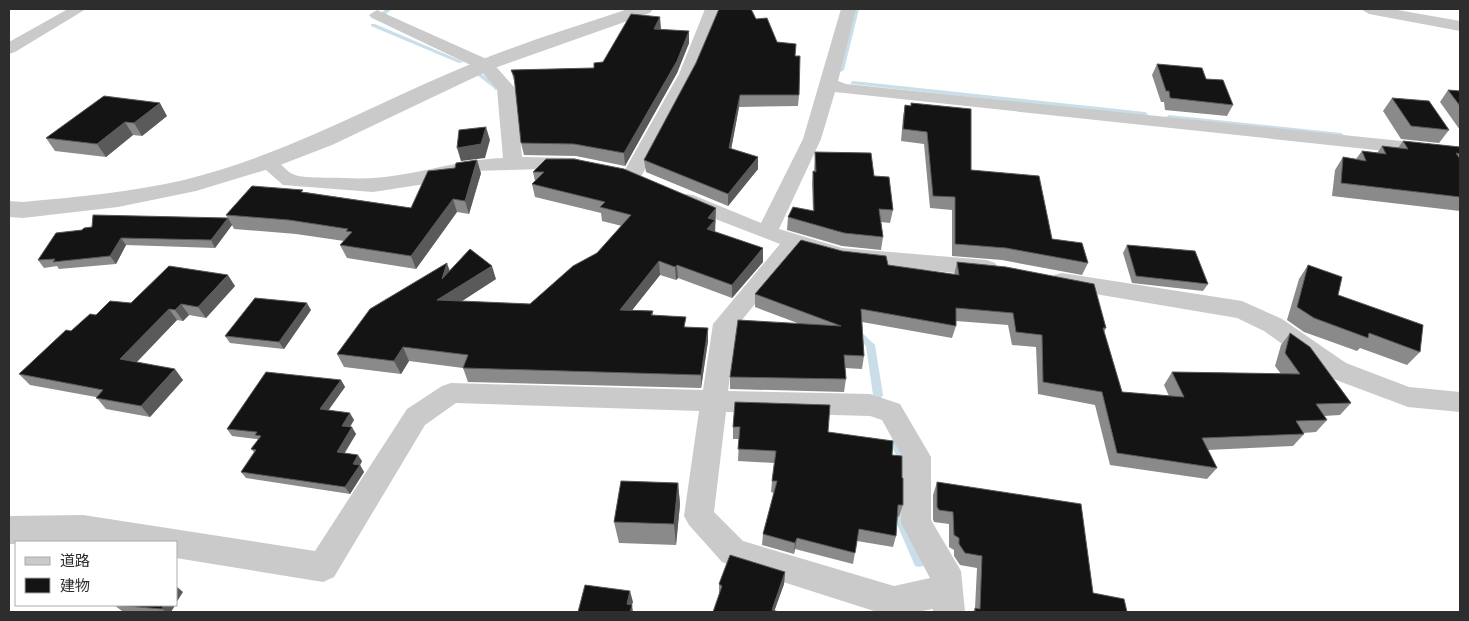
<svg xmlns="http://www.w3.org/2000/svg" width="1469" height="621" font-family="'Asap Condensed','Noto Sans JP',sans-serif">
<style>
.lines{fill:none;stroke-linecap:round;stroke-linejoin:round}
.stream{fill:#c9dee8;fill-rule:evenodd}
.minor{fill:#cacaca;fill-rule:evenodd}
.tertiary{fill:#cacaca;fill-rule:evenodd}
.wall{fill:#8a8a8a}
.shaded-wall{fill:#5a5a5a}
.building{fill:#141414;stroke:#5a5a5a}
</style>
<rect width="100%" height="100%" fill="#fff"/>
<g class="lines">
<g class="stream">
<path d="M 386,9 L 392,9 L 385,15 L 381,15 L 381,13 Z"/>
<path d="M 853,9 L 859,9 L 844,70 L 841,72 L 838,70 Z"/>
<path d="M 371,24 L 375,24 L 464,62 L 459,63 L 371,26 Z"/>
<path d="M 479,72 L 499,86 L 499,90 L 495,90 L 494,88 L 477,75 L 476,74 Z"/>
<path d="M 853,81 L 1145,112 L 1148,114 L 1145,116 L 851,84 L 851,82 Z"/>
<path d="M 1169,115 L 1341,133 L 1344,135 L 1341,137 L 1167,118 L 1166,117 Z"/>
<path d="M 854,327 L 857,328 L 875,345 L 883,395 L 881,398 L 878,399 L 875,398 L 873,395 L 866,346 L 851,332 L 850,330 L 851,328 Z"/>
<path d="M 895,439 L 899,440 L 907,457 L 906,522 L 925,562 L 923,566 L 919,567 L 915,566 L 896,522 L 897,457 L 890,443 L 891,440 Z"/>
</g>
<g class="minor">
<path d="M 68,9 L 86,9 L 15,52 L 9,54 L 9,42 Z"/>
<path d="M 705,9 L 721,9 L 695,74 L 642,175 L 639,179 L 625,179 L 622,175 L 679,74 Z"/>
<path d="M 841,9 L 856,9 L 838,81 L 846,84 L 1460,147 L 1460,159 L 835,92 L 821,139 L 779,229 L 842,248 L 987,260 L 995,263 L 998,268 L 995,273 L 987,276 L 841,262 L 799,250 L 737,326 L 728,391 L 870,394 L 900,404 L 931,457 L 931,520 L 961,571 L 965,612 L 933,612 L 933,609 L 917,612 L 877,612 L 733,566 L 722,562 L 689,525 L 684,516 L 699,411 L 456,403 L 425,425 L 334,577 L 323,582 L 176,558 L 176,542 L 9,544 L 9,516 L 83,515 L 315,551 L 407,409 L 442,386 L 451,383 L 703,390 L 713,324 L 780,244 L 679,205 L 676,200 L 679,195 L 686,194 L 693,195 L 761,223 L 803,139 ZM 726,412 L 870,416 L 882,420 L 903,458 L 901,523 L 930,578 L 894,586 L 743,541 L 714,512 Z"/>
<path d="M 1361,9 L 1392,9 L 1460,21 L 1460,31 L 1369,14 Z"/>
<path d="M 377,10 L 491,61 L 515,88 L 522,157 L 574,158 L 581,160 L 584,164 L 581,168 L 472,171 L 425,184 L 373,192 L 283,185 L 257,162 L 260,158 C 278,153 281,170 295,175 C 307,179 332,177 345,178 C 402,182 448,160 503,158 L 497,89 L 479,69 L 372,18 L 369,15 Z"/>
<path d="M 1062,273 L 1242,301 L 1282,319 L 1346,363 L 1409,387 L 1460,392 L 1460,412 L 1408,407 L 1328,377 L 1264,331 L 1237,318 L 1054,287 L 1051,281 L 1054,275 Z"/>
</g>
<path class="tertiary" d="M 628,9 L 653,9 L 650,13 L 492,69 L 332,145 L 275,167 L 196,191 L 118,207 L 23,218 L 9,217 L 9,201 L 23,202 C 77,197 131,192 184,180 C 290,154 379,101 478,61 C 527,41 578,26 628,9 Z"/>
</g>
<g class="wall">
<path d="M 660,17 L 660,29 L 689,43 L 677,73 L 625,166 L 576,156 L 524,155 L 521,143 L 515,84 L 511,70 L 594,68 L 603,62 Z"/>
<path d="M 777,42 L 795,56 L 799,95 L 798,106 L 739,107 L 731,149 L 758,157 L 758,169 L 728,206 L 646,172 L 644,160 Z"/>
<path d="M 1157,64 L 1206,79 L 1233,105 L 1227,116 L 1165,110 L 1164,102 L 1161,102 L 1152,75 Z"/>
<path d="M 1448,90 L 1460,91 L 1460,130 L 1440,102 Z"/>
<path d="M 104,96 L 167,116 L 142,136 L 133,135 L 106,157 L 55,151 L 46,138 Z"/>
<path d="M 1392,98 L 1449,130 L 1439,143 L 1401,139 L 1383,111 Z"/>
<path d="M 905,105 L 971,170 L 1052,239 L 1088,263 L 1082,275 L 1002,260 L 952,256 L 952,210 L 930,208 L 924,144 L 901,141 L 903,117 Z"/>
<path d="M 1403,141 L 1460,147 L 1460,211 L 1332,196 L 1335,170 L 1343,157 L 1356,159 L 1362,151 L 1377,153 L 1382,146 L 1398,148 Z"/>
<path d="M 815,152 L 874,176 L 893,210 L 890,223 L 881,222 L 883,237 L 881,250 L 842,246 L 787,230 L 788,217 L 813,211 L 812,184 L 813,171 L 814,172 Z"/>
<path d="M 546,159 L 716,221 L 715,223 L 715,232 L 763,262 L 732,298 L 678,278 L 676,280 L 660,275 L 632,310 L 653,311 L 653,315 L 686,327 L 708,341 L 701,388 L 468,382 L 463,368 L 409,361 L 401,374 L 344,367 L 337,354 L 450,271 L 496,279 L 462,301 L 530,304 L 597,253 L 622,226 L 602,221 L 601,213 L 535,197 L 532,184 L 535,181 L 533,172 Z"/>
<path d="M 481,173 L 469,214 L 457,212 L 416,269 L 347,258 L 340,245 L 344,241 L 296,234 L 234,229 L 232,225 L 215,248 L 126,245 L 116,264 L 59,269 L 57,266 L 44,268 L 38,260 L 56,233 L 228,218 L 226,215 L 305,192 L 411,208 Z"/>
<path d="M 1127,245 L 1208,284 L 1203,291 L 1132,283 L 1123,253 Z"/>
<path d="M 957,262 L 1106,328 L 1104,332 L 1122,392 L 1169,396 L 1164,385 L 1172,372 L 1281,374 L 1275,366 L 1281,345 L 1290,333 L 1351,403 L 1340,415 L 1324,416 L 1327,420 L 1316,432 L 1303,433 L 1304,434 L 1293,446 L 1207,450 L 1217,468 L 1207,479 L 1110,465 L 1095,405 L 1038,394 L 1036,347 L 1012,345 L 1008,325 L 956,321 L 956,326 L 952,338 L 862,322 L 864,356 L 862,369 L 845,368 L 846,379 L 844,392 L 730,389 L 730,377 L 800,324 L 755,307 L 755,294 L 888,265 L 954,275 Z"/>
<path d="M 1308,265 L 1338,295 L 1420,352 L 1407,365 L 1360,348 L 1357,351 L 1304,332 L 1287,320 L 1299,279 Z"/>
<path d="M 235,286 L 206,318 L 189,315 L 183,321 L 177,320 L 137,362 L 183,380 L 150,417 L 106,409 L 96,397 L 30,385 L 19,374 L 71,331 L 96,315 L 131,303 Z"/>
<path d="M 311,310 L 284,349 L 230,343 L 225,336 Z"/>
<path d="M 341,380 L 345,387 L 328,411 L 354,420 L 350,427 L 356,434 L 345,453 L 362,461 L 360,465 L 364,472 L 350,494 L 246,478 L 241,472 L 254,452 L 251,449 L 258,440 L 257,439 L 232,436 L 227,429 Z"/>
<path d="M 733,427 L 828,432 L 892,455 L 902,478 L 903,505 L 899,517 L 897,516 L 896,536 L 893,547 L 857,541 L 853,564 L 795,549 L 794,554 L 762,545 L 763,534 L 774,493 L 771,492 L 772,481 L 774,463 L 738,461 L 739,439 L 733,439 Z"/>
<path d="M 937,482 L 1093,593 L 1127,612 L 973,612 L 975,608 L 977,568 L 960,565 L 954,556 L 954,550 L 949,547 L 949,524 L 934,522 L 933,519 L 933,495 Z"/>
<path d="M 678,483 L 680,504 L 676,545 L 619,543 L 614,522 Z"/>
<path d="M 785,572 L 784,584 L 774,611 L 719,595 L 719,584 Z"/>
<path d="M 114,605 L 175,605 L 171,612 L 137,612 L 122,611 Z"/>
</g>
<g class="shaded-wall">
<path d="M 660,17 L 661,29 L 655,40 L 654,29 Z"/>
<path d="M 689,31 L 689,43 L 677,73 L 625,166 L 624,153 Z"/>
<path d="M 740,95 L 739,107 L 729,161 L 729,148 Z"/>
<path d="M 160,103 L 167,116 L 142,136 L 134,123 Z"/>
<path d="M 125,122 L 133,135 L 106,157 L 97,144 Z"/>
<path d="M 486,127 L 490,140 L 485,158 L 461,161 L 457,148 Z"/>
<path d="M 758,157 L 758,169 L 728,206 L 728,194 Z"/>
<path d="M 477,160 L 481,173 L 469,214 L 465,201 Z"/>
<path d="M 453,199 L 457,212 L 416,269 L 411,256 Z"/>
<path d="M 716,208 L 715,234 L 708,243 L 708,218 Z"/>
<path d="M 228,218 L 232,225 L 215,248 L 211,240 Z"/>
<path d="M 121,238 L 126,245 L 116,264 L 110,256 Z"/>
<path d="M 763,248 L 763,262 L 732,298 L 732,285 Z"/>
<path d="M 659,261 L 660,275 L 622,323 L 620,310 Z"/>
<path d="M 447,263 L 452,277 L 442,279 Z"/>
<path d="M 677,265 L 678,278 L 676,280 L 675,267 Z"/>
<path d="M 492,266 L 496,279 L 442,314 L 437,300 Z"/>
<path d="M 228,275 L 235,286 L 206,318 L 198,307 Z"/>
<path d="M 307,303 L 311,310 L 284,349 L 279,342 Z"/>
<path d="M 181,304 L 189,315 L 183,321 L 175,310 Z"/>
<path d="M 169,309 L 177,320 L 129,370 L 120,359 Z"/>
<path d="M 708,328 L 708,341 L 701,388 L 701,375 Z"/>
<path d="M 403,347 L 409,361 L 401,374 L 394,361 Z"/>
<path d="M 175,369 L 183,380 L 150,417 L 141,406 Z"/>
<path d="M 341,380 L 345,387 L 324,416 L 320,409 Z"/>
<path d="M 350,413 L 354,420 L 346,433 L 342,426 Z"/>
<path d="M 352,427 L 356,434 L 341,458 L 337,452 Z"/>
<path d="M 358,455 L 362,461 L 360,465 L 364,472 L 350,494 L 345,487 L 353,464 Z"/>
<path d="M 678,483 L 680,504 L 676,545 L 674,524 Z"/>
<path d="M 797,538 L 795,549 L 794,554 L 795,543 Z"/>
<path d="M 785,572 L 784,584 L 774,612 L 772,610 Z"/>
<path d="M 176,586 L 183,592 L 176,603 Z"/>
<path d="M 630,591 L 633,602 L 632,605 L 633,612 L 630,612 L 627,604 Z"/>
<path d="M 164,605 L 175,605 L 171,612 L 166,612 L 162,609 Z"/>
</g>
<g class="building">
<path d="M 719,9 L 751,9 L 756,19 L 767,18 L 777,42 L 796,44 L 795,56 L 800,56 L 799,95 L 740,95 L 729,148 L 758,157 L 728,194 L 644,160 L 696,63 Z"/>
<path d="M 631,14 L 660,17 L 654,29 L 689,31 L 677,61 L 624,153 L 574,144 L 521,143 L 514,76 L 511,70 L 594,68 L 594,63 L 603,62 Z"/>
<path d="M 1157,64 L 1202,68 L 1206,79 L 1223,80 L 1233,105 L 1170,98 L 1169,91 L 1166,91 Z"/>
<path d="M 1448,90 L 1460,91 L 1460,106 Z"/>
<path d="M 104,96 L 160,103 L 134,123 L 125,122 L 97,144 L 46,138 Z"/>
<path d="M 1392,98 L 1429,101 L 1449,130 L 1411,126 Z"/>
<path d="M 911,103 L 971,109 L 971,170 L 1039,176 L 1052,239 L 1082,243 L 1088,263 L 1006,248 L 955,244 L 955,197 L 933,196 L 927,132 L 903,129 L 905,105 L 911,106 Z"/>
<path d="M 486,127 L 481,144 L 457,148 L 459,130 Z"/>
<path d="M 1403,141 L 1460,147 L 1460,154 L 1456,153 L 1460,159 L 1460,197 L 1341,183 L 1343,157 L 1366,161 L 1362,151 L 1386,154 L 1382,146 L 1408,149 Z"/>
<path d="M 815,152 L 871,153 L 874,176 L 889,177 L 893,210 L 879,209 L 883,237 L 844,233 L 788,217 L 793,207 L 814,211 L 813,171 L 816,172 Z"/>
<path d="M 546,159 L 574,159 L 624,169 L 716,208 L 708,218 L 715,220 L 707,229 L 763,248 L 732,285 L 677,265 L 675,267 L 659,261 L 620,310 L 653,311 L 651,315 L 686,317 L 684,327 L 708,328 L 701,375 L 463,368 L 468,355 L 403,347 L 394,361 L 337,354 L 370,309 L 447,263 L 442,279 L 470,249 L 492,266 L 437,300 L 530,304 L 573,266 L 597,253 L 631,215 L 600,207 L 605,202 L 532,184 L 544,172 L 533,172 Z"/>
<path d="M 477,160 L 465,201 L 453,199 L 411,256 L 340,245 L 352,232 L 346,231 L 348,229 L 289,220 L 226,215 L 252,186 L 303,190 L 301,192 L 411,208 L 428,171 L 455,168 L 456,163 Z"/>
<path d="M 93,215 L 228,218 L 211,240 L 121,238 L 110,256 L 53,262 L 55,259 L 38,260 L 56,233 L 82,230 L 84,228 L 92,227 Z"/>
<path d="M 801,240 L 842,251 L 886,256 L 888,265 L 959,275 L 957,262 L 1006,267 L 1094,284 L 1106,328 L 1103,328 L 1122,392 L 1184,397 L 1172,372 L 1300,374 L 1285,353 L 1290,333 L 1310,347 L 1351,403 L 1316,404 L 1327,420 L 1296,421 L 1304,434 L 1202,438 L 1217,468 L 1117,453 L 1102,392 L 1043,382 L 1042,335 L 1016,332 L 1013,313 L 956,308 L 956,326 L 861,309 L 864,356 L 844,355 L 846,379 L 730,377 L 738,320 L 841,326 L 755,294 Z"/>
<path d="M 1127,245 L 1195,251 L 1208,284 L 1136,276 Z"/>
<path d="M 1308,265 L 1342,277 L 1338,295 L 1423,325 L 1420,352 L 1369,333 L 1368,338 L 1314,318 L 1297,307 Z"/>
<path d="M 169,266 L 228,275 L 198,307 L 181,304 L 175,310 L 169,309 L 120,359 L 175,369 L 141,406 L 96,398 L 103,390 L 19,374 L 66,330 L 71,331 L 90,314 L 96,315 L 110,301 L 131,303 Z"/>
<path d="M 255,298 L 307,303 L 279,342 L 225,336 Z"/>
<path d="M 266,372 L 341,380 L 320,409 L 350,413 L 342,426 L 352,427 L 337,452 L 358,455 L 353,464 L 360,465 L 345,487 L 241,472 L 256,450 L 251,449 L 261,436 L 255,435 L 257,432 L 227,429 Z"/>
<path d="M 735,402 L 830,405 L 828,432 L 893,441 L 892,455 L 902,456 L 902,478 L 903,478 L 903,505 L 898,505 L 896,536 L 859,529 L 855,553 L 797,538 L 795,543 L 763,534 L 777,481 L 772,481 L 776,451 L 738,449 L 740,427 L 733,427 Z"/>
<path d="M 621,481 L 678,483 L 674,524 L 614,522 Z"/>
<path d="M 937,482 L 1081,504 L 1093,593 L 1124,599 L 1127,612 L 975,612 L 975,608 L 980,609 L 982,556 L 965,553 L 959,544 L 959,538 L 954,535 L 953,512 L 939,510 L 937,507 Z"/>
<path d="M 730,555 L 785,572 L 772,610 L 779,612 L 713,612 L 722,586 L 719,584 Z"/>
<path d="M 585,585 L 630,591 L 627,604 L 632,605 L 630,612 L 578,612 Z"/>
<path d="M 114,605 L 164,605 L 162,609 Z"/>
</g>
<rect width="1469" height="621" fill="none" stroke="#2d2d2d" stroke-width="20"/>
<rect x="15" y="541" width="162" height="65" fill="#ffffff" stroke="#ababab"/>
<rect x="25" y="557" width="25" height="8" fill="#cacaca" stroke="#ababab"/>
<text x="60" y="566" font-size="15" fill="#2d2d2d">道路</text>
<rect x="25" y="578" width="25" height="15" fill="#141414" stroke="#ababab"/>
<text x="60" y="591" font-size="15" fill="#2d2d2d">建物</text>
</svg>
